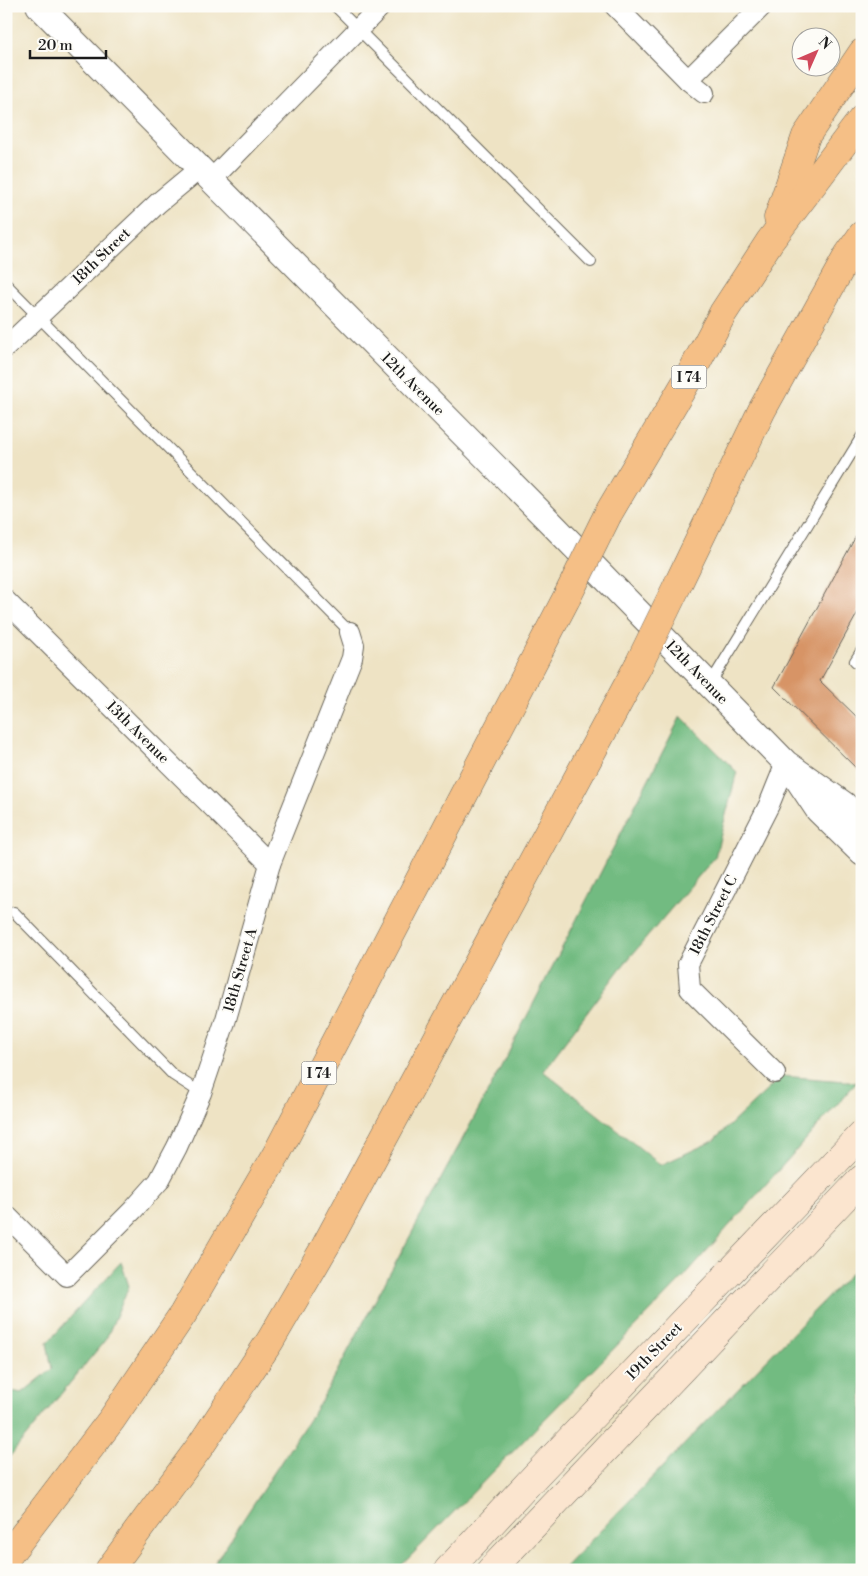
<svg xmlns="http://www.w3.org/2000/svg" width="868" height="1576" font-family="'Libre Bodoni',serif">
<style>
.forest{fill:#72bb81;stroke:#476c4e}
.building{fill:#d79466}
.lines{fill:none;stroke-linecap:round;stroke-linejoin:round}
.service-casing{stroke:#666257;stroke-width:12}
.minor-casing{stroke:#666257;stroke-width:22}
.tertiary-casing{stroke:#666257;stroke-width:27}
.secondary-casing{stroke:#666257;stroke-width:29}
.motorway-casing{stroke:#666257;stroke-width:29}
.service{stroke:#fff;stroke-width:10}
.minor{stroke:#fff;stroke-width:20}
.tertiary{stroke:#fff;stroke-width:25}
.secondary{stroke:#fbe5cf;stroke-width:28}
.motorway{stroke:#f5bf86;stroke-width:28}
.motorway-bridge-casing{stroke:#666257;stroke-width:29;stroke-linecap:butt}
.motorway-bridge{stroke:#f5bf86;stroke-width:28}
.labels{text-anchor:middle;stroke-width:4;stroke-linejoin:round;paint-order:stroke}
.shield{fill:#fdfcf7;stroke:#605f5e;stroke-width:1}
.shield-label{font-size:14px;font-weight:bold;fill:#1c1c1c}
.street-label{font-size:15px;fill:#1c1c1c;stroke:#fdfcf7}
</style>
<rect width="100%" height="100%" fill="#fdfcf7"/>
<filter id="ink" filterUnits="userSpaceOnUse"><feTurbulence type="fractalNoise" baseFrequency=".02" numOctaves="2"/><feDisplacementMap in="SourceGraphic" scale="10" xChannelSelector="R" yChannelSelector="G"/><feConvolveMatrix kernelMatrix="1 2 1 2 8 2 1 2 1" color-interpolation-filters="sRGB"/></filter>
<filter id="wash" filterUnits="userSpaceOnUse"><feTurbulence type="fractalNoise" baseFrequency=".0096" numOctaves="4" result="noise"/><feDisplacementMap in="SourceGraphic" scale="20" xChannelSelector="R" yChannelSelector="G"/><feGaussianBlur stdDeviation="1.12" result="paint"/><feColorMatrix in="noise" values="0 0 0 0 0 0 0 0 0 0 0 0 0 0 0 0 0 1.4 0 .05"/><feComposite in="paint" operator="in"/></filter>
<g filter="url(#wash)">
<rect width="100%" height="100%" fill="#eee3c4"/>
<g class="forest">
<path d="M 681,716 L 737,772 L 715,857 L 620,969 L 543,1071 L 661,1165 L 713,1141 L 782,1076 L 857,1082 L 679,1282 L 397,1570 L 210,1570 L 321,1401 L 489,1090 Z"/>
<path d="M 121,1262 L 129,1286 L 106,1339 L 6,1461 L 6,1390 L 22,1393 L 52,1369 L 47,1343 Z"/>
<path d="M 862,1262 L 862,1570 L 562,1570 Z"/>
</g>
<g id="blocks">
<path class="building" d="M 862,525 L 862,605 L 820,681 L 862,722 L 862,774 L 774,687 Z"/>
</g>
</g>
<g filter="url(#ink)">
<use href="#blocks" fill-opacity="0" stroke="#666257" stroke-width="1"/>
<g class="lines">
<g class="service-casing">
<g id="service">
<path d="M 335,6 L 591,262"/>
<path d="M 6,284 L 350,632"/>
<path d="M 862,650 L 855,661 L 862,667"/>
<path d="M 710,684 L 862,436"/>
<path d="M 14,912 L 173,1075 L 201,1093"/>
</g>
</g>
<g class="minor-casing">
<g id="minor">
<path d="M 615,6 L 688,80 L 704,93"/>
<path d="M 688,80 L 762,6"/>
<path d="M 211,180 L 381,6"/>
<path d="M 6,347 L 158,203 L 199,169"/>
<path d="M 6,601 L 270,864"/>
<path d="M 775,1073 L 690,989 L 688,964 L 769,805 L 786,763"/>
<path d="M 6,1215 L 67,1276 L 133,1210 L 159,1181 L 177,1147 L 201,1093 L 226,1019 L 270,864 L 352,658 L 354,645 L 350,632"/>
</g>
</g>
<g class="tertiary-casing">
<g id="tertiary">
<path d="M 39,6 L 554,526 L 786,763 L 845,805 L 862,822"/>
<path d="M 796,777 L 818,810 L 862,853"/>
</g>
</g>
<g class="secondary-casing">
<g id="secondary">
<path d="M 448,1570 L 537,1474 L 862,1134"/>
<path d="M 491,1570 L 862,1179"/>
</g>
</g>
<g class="motorway-casing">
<g id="motorway">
<path d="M 778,218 L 806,136 L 862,53"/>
<path d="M 608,514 L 688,379 L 723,313 L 770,241 L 862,119"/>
<path d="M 678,584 L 762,410 L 848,255 L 862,235"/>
<path d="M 6,1558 L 112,1419 L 183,1314 L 277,1153 L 567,597"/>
<path d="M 109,1570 L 201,1445 L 270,1341 L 326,1245 L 638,666"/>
</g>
</g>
<use href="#service" class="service"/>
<use href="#minor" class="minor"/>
<use href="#tertiary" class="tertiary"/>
<use href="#secondary" class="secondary"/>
<use href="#motorway" class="motorway"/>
<g class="motorway-bridge-casing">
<g id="motorway-bridge">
<path d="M 567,597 L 608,514"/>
<path d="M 638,666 L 678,584"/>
</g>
</g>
<use href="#motorway-bridge" class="motorway-bridge"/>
</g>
</g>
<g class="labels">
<g class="shield">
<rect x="671.5" y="365.5" width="35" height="23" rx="4"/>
<rect x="301.5" y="1061.5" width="35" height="23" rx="4"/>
</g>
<g class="shield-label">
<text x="689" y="382">I 74</text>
<text x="319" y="1078">I 74</text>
</g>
<g class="street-label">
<text transform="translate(101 256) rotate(-44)" y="5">18th Street</text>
<text transform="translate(413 384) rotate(45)" y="5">12th Avenue</text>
<text transform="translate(697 672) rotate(46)" y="5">12th Avenue</text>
<text transform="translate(138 732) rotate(45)" y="5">13th Avenue</text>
<text transform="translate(713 915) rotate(-63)" y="5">18th Street C</text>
<text transform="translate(240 970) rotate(-74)" y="5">18th Street A</text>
<text transform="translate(654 1351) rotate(-46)" y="5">19th Street</text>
</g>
</g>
<rect width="868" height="1576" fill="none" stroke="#fdfcf7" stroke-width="25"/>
<g transform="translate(816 52) rotate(45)"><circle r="24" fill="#fdfcf7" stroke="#a3a29f"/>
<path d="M0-4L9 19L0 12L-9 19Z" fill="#d1495b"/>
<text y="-8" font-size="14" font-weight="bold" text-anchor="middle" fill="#1c1c1c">N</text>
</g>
<path d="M30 50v8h76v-8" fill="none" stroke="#1c1c1c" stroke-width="2.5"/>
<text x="38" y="50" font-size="15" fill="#1c1c1c" stroke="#fdfcf7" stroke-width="4" paint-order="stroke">20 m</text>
</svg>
